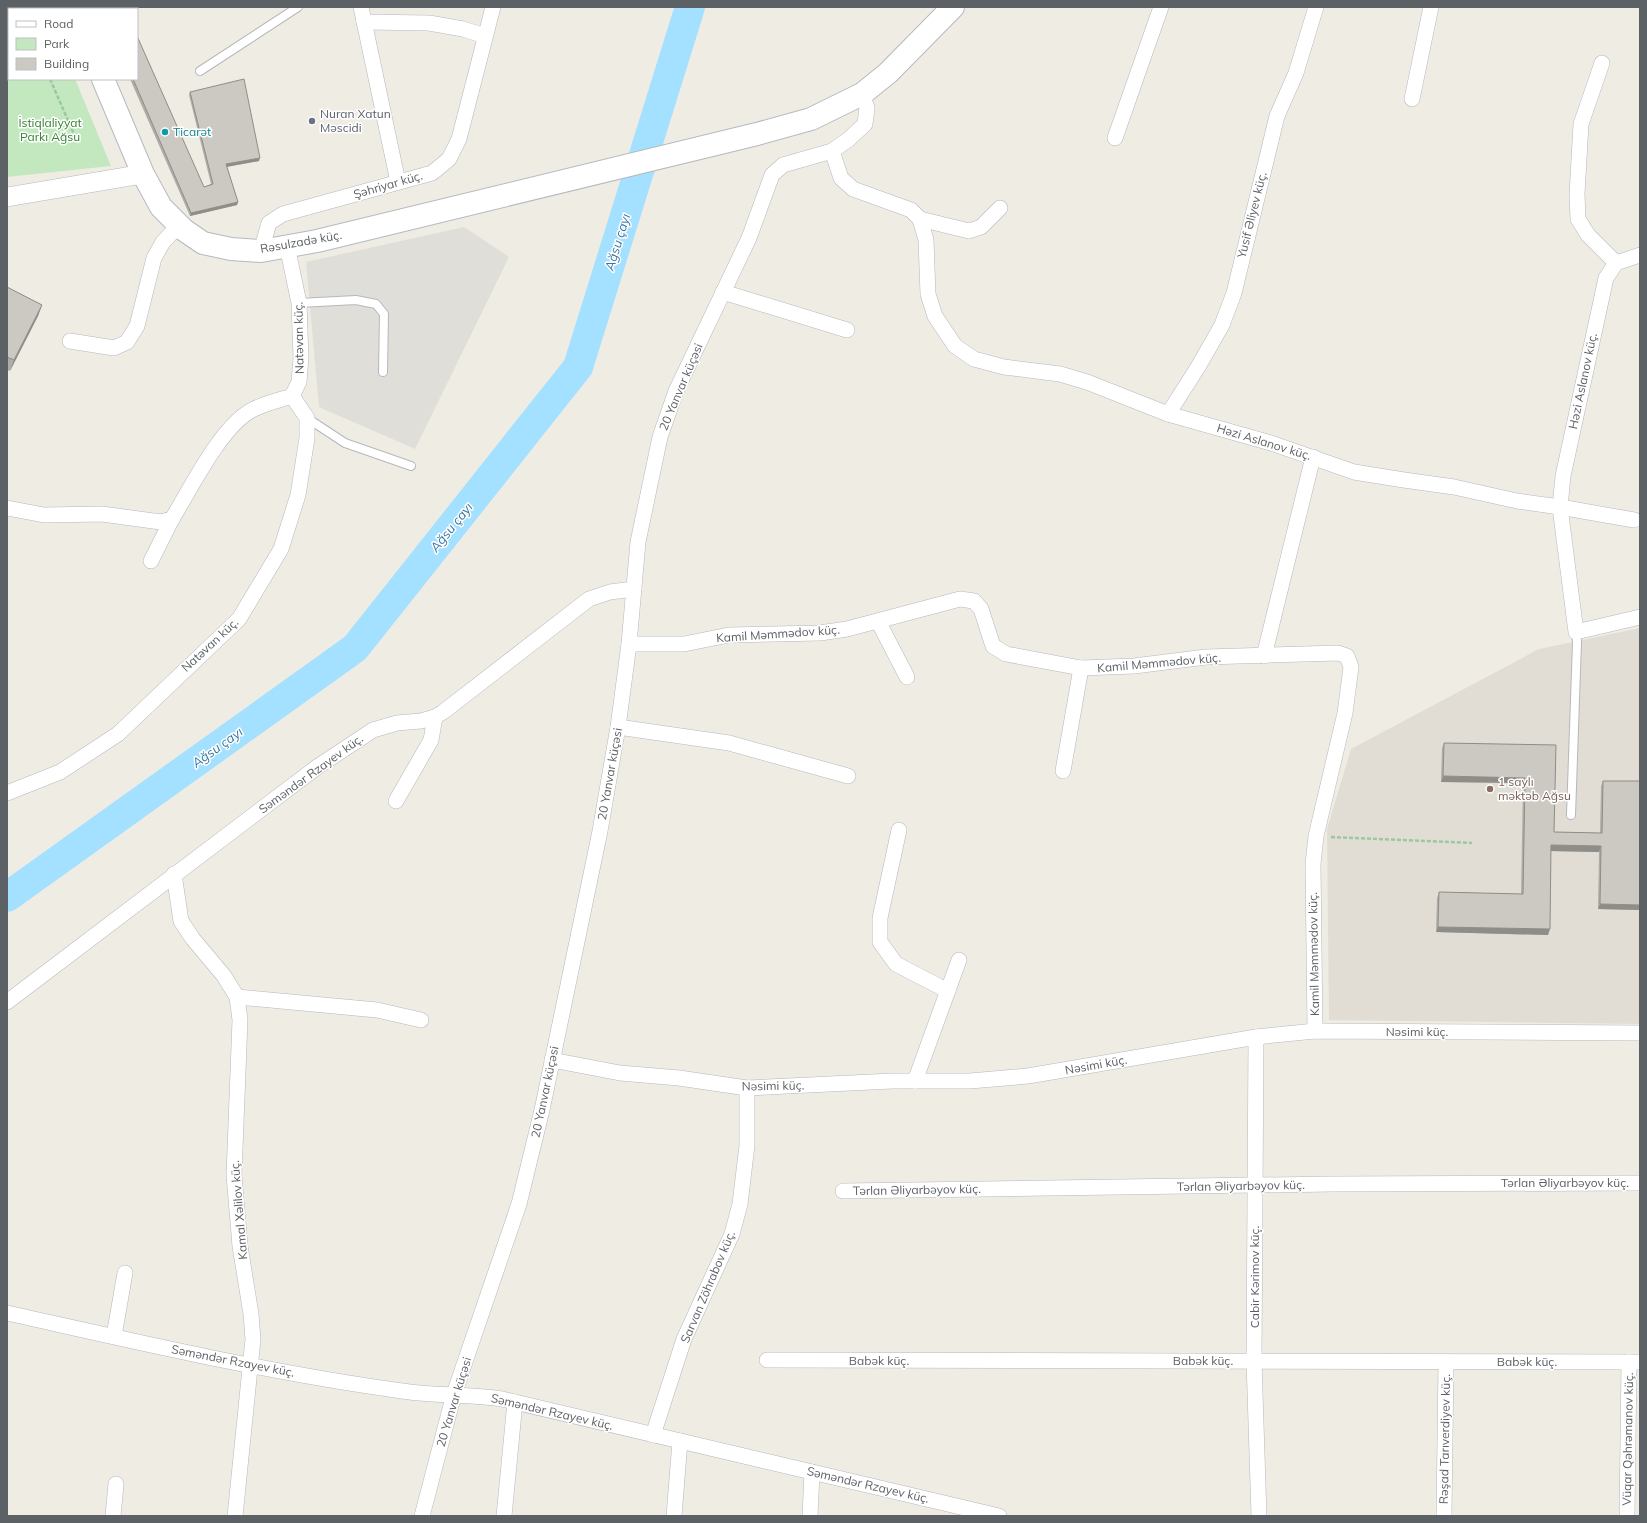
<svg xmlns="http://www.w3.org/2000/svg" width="1647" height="1523" font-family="Mulish,sans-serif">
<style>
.industrial{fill:#e0ded8}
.education{fill:#e1ddd5}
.green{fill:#c3e8bf}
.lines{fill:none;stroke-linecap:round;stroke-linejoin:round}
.river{stroke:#a4e0ff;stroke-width:30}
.service-casing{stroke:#b5b8bc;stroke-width:10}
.minor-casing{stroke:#b5b8bc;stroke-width:16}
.tertiary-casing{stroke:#b5b8bc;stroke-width:20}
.secondary-casing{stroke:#b5babf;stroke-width:24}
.path{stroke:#98c9a1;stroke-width:2.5;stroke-dasharray:4 2;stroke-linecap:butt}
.service{stroke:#fff;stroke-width:8}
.minor{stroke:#fff;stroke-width:15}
.tertiary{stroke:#fff;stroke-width:19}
.secondary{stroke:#fff;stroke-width:22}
.wall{fill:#afada8}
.shaded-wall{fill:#8f8d88}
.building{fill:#ccc9c3;stroke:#8f8d88}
.worship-dot{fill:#6b7280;stroke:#fff;stroke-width:1.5}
.culture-dot{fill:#0f9aa8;stroke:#fff;stroke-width:1.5}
.education-dot{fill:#8d6e63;stroke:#fff;stroke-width:1.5}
.labels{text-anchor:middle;stroke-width:3;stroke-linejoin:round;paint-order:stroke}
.worship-label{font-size:12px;fill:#5b616d;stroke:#fff;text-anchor:start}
.park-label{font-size:12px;fill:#348130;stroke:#fff}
.culture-label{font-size:12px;fill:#0d838f;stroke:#fff;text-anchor:start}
.street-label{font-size:12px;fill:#5c6165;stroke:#fff}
.education-label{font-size:12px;fill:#785e54;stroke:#fff;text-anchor:start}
.water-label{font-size:13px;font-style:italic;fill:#3777a3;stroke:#fff}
</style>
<rect width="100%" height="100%" fill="#efece4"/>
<path class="industrial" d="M 464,227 L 509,257 L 415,449 L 319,407 L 306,262 Z"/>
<path class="education" d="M 1640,628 L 1640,1024 L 1329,1020 L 1327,829 L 1351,749 L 1539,649 Z"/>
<path class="green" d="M 7,7 L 46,7 L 47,9 L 9,9 L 9,79 L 75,79 L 111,166 L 7,177 Z"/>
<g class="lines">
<path class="river" d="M 7,897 L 355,648 L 578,367 L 690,7"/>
<g class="service-casing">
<g id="service">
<path d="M 200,71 L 298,7"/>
<path d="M 299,303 L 356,300 L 376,304 L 384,314 L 383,372"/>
<path d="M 307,418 L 345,443 L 411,466"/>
<path d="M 1571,815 L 1577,642 L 1576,632"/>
</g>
</g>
<g class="minor-casing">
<g id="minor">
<path d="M 361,7 L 398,182"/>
<path d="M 364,22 L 429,23 L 463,29 L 485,36"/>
<path d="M 1602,63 L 1581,124 L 1577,194 L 1578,219 L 1588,235 L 1616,263"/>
<path d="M 1412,99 L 1431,7"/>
<path d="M 1115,138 L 1161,7"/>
<path d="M 832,151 L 841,178 L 853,189 L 911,210 L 920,219 L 926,240 L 928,294 L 935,316 L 955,346 L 974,359 L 1004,367 L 1060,374 L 1087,382 L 1168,414 L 1271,443 L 1354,472 L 1404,480 L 1454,487 L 1517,501 L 1560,507 L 1563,476 L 1606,278 L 1616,263 L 1640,255"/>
<path d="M 920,219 L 969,231 L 981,227 L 1000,208"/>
<path d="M 261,251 L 269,223 L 283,214 L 432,173 L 449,159 L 459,139 L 493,7"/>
<path d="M 723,292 L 847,330"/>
<path d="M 70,341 L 114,348 L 127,342 L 137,326 L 154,258 L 163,242 L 179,225"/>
<path d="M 1168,414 L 1198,367 L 1222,325 L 1234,293 L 1277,116 L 1296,73 L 1316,7"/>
<path d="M 7,508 L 44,515 L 102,514 L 161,522 L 172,519 C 191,488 222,424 254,409 C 266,403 280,400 292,396 L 299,382 L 301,358 L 299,303 L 287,246"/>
<path d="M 1634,520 L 1560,507 L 1576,632 L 1640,617"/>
<path d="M 151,561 L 172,519"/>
<path d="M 878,621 L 907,677"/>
<path d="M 629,644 L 684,644 L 729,635 L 820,633 L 847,629 L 960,599 L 974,601 L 981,609 L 993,646 L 1006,654 L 1081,668 L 1134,666 L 1206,657 L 1338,653 L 1347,656 L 1351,667 L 1345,713 L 1316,836 L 1313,864 L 1315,1031"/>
<path d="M 1264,656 L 1313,457"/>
<path d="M 618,727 L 729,743 L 848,776"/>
<path d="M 1063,771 L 1081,668"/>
<path d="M 7,793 L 60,772 L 118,734 L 239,619 L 281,549 L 298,495 L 307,438 L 307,418 L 292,396"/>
<path d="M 396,801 L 431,740 L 435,717"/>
<path d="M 899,830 L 880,918 L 880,942 L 896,964 L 948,991"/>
<path d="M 174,874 L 181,921 L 193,939 L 224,976 L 237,997 L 240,1020 L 234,1175 L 240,1246 L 251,1314 L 253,1339 L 235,1516"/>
<path d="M 237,997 L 377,1010 L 421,1020"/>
<path d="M 7,1002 L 317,767 L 373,730 L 397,723 L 421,721 L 435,717 L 443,712 L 589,599 L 610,592 L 634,589"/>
<path d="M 1256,1037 L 1254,1361 L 1259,1516"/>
<path d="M 552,1060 L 620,1073 L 679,1078 L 747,1088 L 892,1081 L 970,1081 L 1028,1076 L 1256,1037 L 1315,1031 L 1640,1033"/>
<path d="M 915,1081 L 959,960"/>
<path d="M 843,1191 L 1332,1184 L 1640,1183"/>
<path d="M 7,1313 C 138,1342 269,1373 402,1391 C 435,1396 469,1394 502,1399 L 999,1516"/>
<path d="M 114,1336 L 125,1273"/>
<path d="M 767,1360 L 1640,1362"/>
<path d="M 653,1435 L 684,1339 L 732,1234 L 740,1204 L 747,1145 L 747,1088"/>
<path d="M 113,1516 L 116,1484"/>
<path d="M 422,1516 L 454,1394 L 519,1204 L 542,1110 L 600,831 L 618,727 L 629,644 L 638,542 L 660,437 L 676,391 L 749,238 L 772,175 L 783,165 L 832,151 L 849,139 L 865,124 L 867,108 L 862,94"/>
<path d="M 504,1516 L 515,1402"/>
<path d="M 674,1516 L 680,1441"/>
<path d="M 810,1516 L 812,1472"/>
<path d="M 1444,1516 L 1446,1362"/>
<path d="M 1627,1516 L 1629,1362"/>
</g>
</g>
<g class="tertiary-casing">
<path id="tertiary" d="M 7,197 L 143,174"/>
</g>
<g class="secondary-casing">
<g id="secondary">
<path d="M 73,7 L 74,9"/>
<path d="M 103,79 L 143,174 L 161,207 L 184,230 L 203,243 L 231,249 L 261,251 L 317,241 L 757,134 L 811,119 L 862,94 L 888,73 L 953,7"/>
</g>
</g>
<g class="path">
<path d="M 18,7 L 19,9"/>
<path d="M 50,79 L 74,134"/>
<path d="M 1331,837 L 1472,843"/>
</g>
<use href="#service" class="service"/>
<use href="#minor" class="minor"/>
<use href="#tertiary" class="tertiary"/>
<use href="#secondary" class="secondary"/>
</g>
<g class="wall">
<path d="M 130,79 L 137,79 L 204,187 L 211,184 L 189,95 L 190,92 L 259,161 L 227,167 L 238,202 L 237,205 L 190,216 Z"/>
<path d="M 7,287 L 42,305 L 38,316 L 10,371 L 7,370 Z"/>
<path d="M 1444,743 L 1556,745 L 1554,832 L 1600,833 L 1601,786 L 1603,781 L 1640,781 L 1640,910 L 1598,909 L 1599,852 L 1551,851 L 1548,935 L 1436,932 L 1437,898 L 1439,892 L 1521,894 L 1523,783 L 1441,782 L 1442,748 Z"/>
</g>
<g class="shaded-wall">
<path d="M 260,158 L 259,161 L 225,167 L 226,164 Z"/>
<path d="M 238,202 L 237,205 L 190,216 L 191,213 Z"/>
<path d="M 42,305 L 38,316 L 10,371 L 14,360 Z"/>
<path d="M 1443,776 L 1525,778 L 1523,783 L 1441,782 Z"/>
<path d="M 1551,845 L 1601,846 L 1599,852 L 1549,851 Z"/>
<path d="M 1600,904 L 1640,905 L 1640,910 L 1598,909 Z"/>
<path d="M 1438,927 L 1550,929 L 1548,935 L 1436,932 Z"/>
</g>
<g class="building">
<path d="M 101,7 L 124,7 L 125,9 L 102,9 Z"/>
<path d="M 137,36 L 204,187 L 213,184 L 190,92 L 244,79 L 260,158 L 226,164 L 238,202 L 191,213 L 133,79 L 137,79 Z"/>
<path d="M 7,287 L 42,305 L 14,360 L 7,357 Z"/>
<path d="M 1444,743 L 1556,745 L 1554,832 L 1602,833 L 1603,781 L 1640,781 L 1640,905 L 1600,904 L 1601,846 L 1551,845 L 1550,929 L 1438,927 L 1439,892 L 1523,894 L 1525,778 L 1443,776 Z"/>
</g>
<circle class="worship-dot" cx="312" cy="121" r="4"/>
<circle class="culture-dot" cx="165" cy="132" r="4"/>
<circle class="education-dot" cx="1490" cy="789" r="4"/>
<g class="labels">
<g class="worship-label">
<text x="320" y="118">Nuran Xatun<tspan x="320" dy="14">Məscidi</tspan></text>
</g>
<g class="park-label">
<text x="50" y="127">İstiqlaliyyat<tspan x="50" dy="14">Parkı Ağsu</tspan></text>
</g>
<g class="culture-label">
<text x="173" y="136">Ticarət</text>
</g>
<g class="street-label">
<text transform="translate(388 185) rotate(-16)" y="4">Şəhriyar küç.</text>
<text transform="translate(1252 215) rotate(-76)" y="4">Yusif Əliyev küç.</text>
<text transform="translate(301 242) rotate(-10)" y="4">Rəsulzadə küç.</text>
<text transform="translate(299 338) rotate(-91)" y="4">Natəvan küç.</text>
<text transform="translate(1583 381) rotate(-78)" y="4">Həzi Aslanov küç.</text>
<text transform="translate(681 387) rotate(-67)" y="4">20 Yanvar küçəsi</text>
<text transform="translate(1264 442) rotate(17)" y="4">Həzi Aslanov küç.</text>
<text transform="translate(778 634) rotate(-4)" y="4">Kamil Məmmədov küç.</text>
<text transform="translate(210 645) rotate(-43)" y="4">Natəvan küç.</text>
<text transform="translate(1159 663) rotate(-5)" y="4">Kamil Məmmədov küç.</text>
<text transform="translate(311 774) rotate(-36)" y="4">Səməndər Rzayev küç.</text>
<text transform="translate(610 774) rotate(-80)" y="4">20 Yanvar küçəsi</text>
<text transform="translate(1314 954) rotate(-91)" y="4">Kamil Məmmədov küç.</text>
<text x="1417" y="1036">Nəsimi küç.</text>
<text transform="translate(1096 1065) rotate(-10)" y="4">Nəsimi küç.</text>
<text transform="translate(773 1086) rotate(-1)" y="4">Nəsimi küç.</text>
<text transform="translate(545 1092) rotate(-78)" y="4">20 Yanvar küçəsi</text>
<text x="1565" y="1187">Tərlan Əliyarbəyov küç.</text>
<text transform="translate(1241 1186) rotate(-1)" y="4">Tərlan Əliyarbəyov küç.</text>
<text transform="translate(917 1190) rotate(-1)" y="4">Tərlan Əliyarbəyov küç.</text>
<text transform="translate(239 1210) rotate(-95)" y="4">Kamal Xəlilov küç.</text>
<text transform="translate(1255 1277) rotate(-90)" y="4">Cabir Kərimov küç.</text>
<text transform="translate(708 1287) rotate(-67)" y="4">Sarvan Zöhrabov küç.</text>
<text transform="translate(233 1361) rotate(11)" y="4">Səməndər Rzayev küç.</text>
<text x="879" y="1365">Babək küç.</text>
<text x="1203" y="1365">Babək küç.</text>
<text x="1527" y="1366">Babək küç.</text>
<text transform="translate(454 1402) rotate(-73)" y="4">20 Yanvar küçəsi</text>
<text transform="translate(552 1412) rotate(13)" y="4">Səməndər Rzayev küç.</text>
<text transform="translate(1445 1439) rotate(-89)" y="4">Rəşad Tarıverdiyev küç.</text>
<text transform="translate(1628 1439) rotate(-89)" y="4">Vüqar Qəhrəmanov küç.</text>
<text transform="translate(868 1485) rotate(13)" y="4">Səməndər Rzayev küç.</text>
</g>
<g class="education-label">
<text x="1498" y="786">1 saylı<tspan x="1498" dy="14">məktəb Ağsu</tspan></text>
</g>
<g class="water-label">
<text transform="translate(617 242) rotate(-73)" y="5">Ağsu çayı</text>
<text transform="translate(451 527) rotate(-51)" y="5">Ağsu çayı</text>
<text transform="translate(217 747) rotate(-36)" y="5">Ağsu çayı</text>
</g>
</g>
<rect width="1647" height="1523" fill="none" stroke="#5c6165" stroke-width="16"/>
<rect x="8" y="8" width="130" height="72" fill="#ffffff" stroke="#bec0c1"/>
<rect x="16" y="21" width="20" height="6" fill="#ffffff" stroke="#bec0c1"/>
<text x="44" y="28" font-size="12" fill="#5c6165">Road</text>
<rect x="16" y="38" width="20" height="12" fill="#c3e8bf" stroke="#bec0c1"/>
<text x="44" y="48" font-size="12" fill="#5c6165">Park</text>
<rect x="16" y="58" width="20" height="12" fill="#ccc9c3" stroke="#bec0c1"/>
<text x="44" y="68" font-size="12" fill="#5c6165">Building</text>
</svg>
